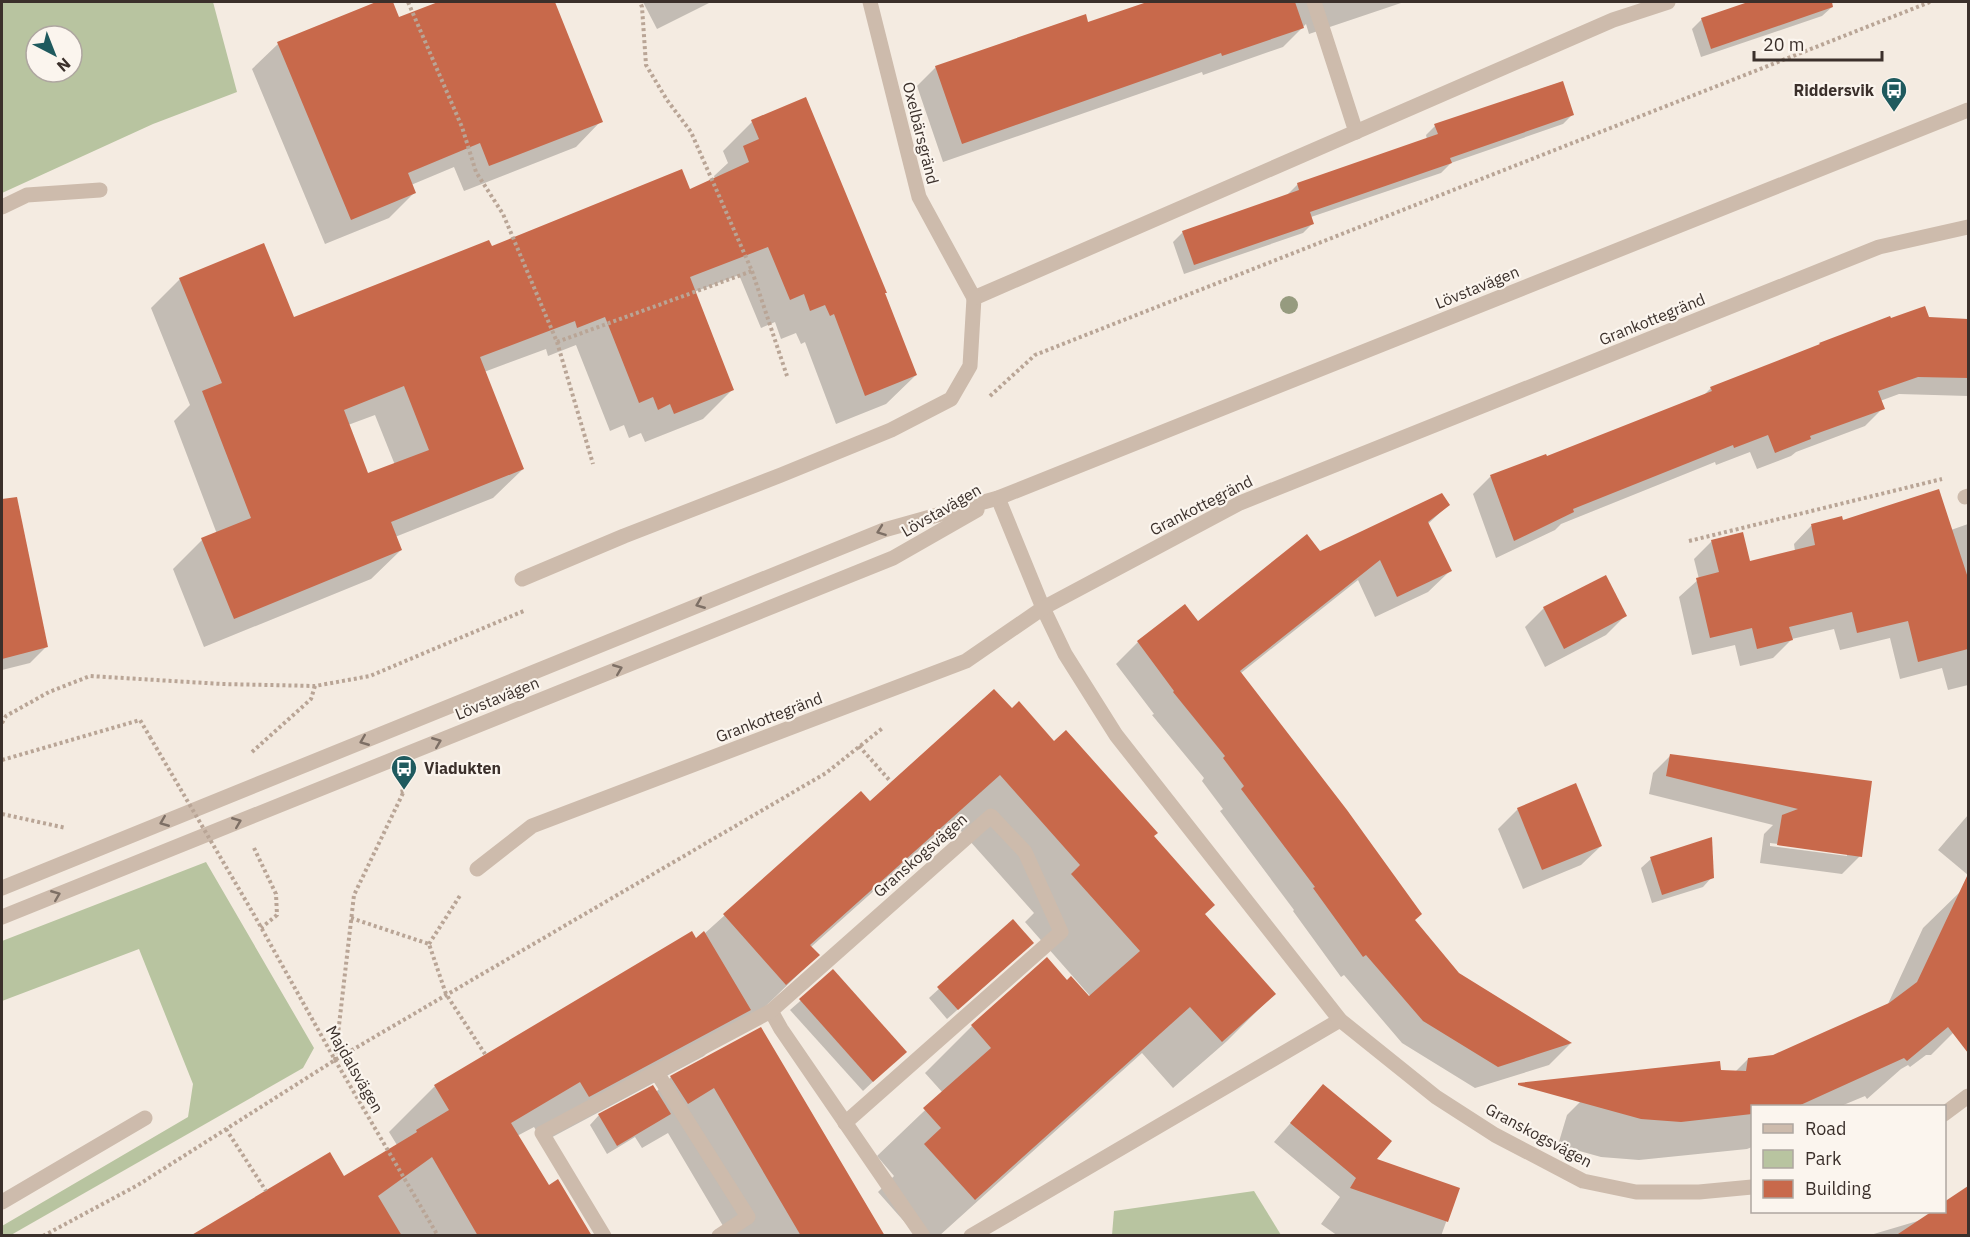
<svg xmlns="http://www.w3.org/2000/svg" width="1970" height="1237" font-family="'IBM Plex Sans',sans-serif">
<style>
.green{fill:#b8c4a0;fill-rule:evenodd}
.shadow{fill:#0003;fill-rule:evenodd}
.building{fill:#c8694b;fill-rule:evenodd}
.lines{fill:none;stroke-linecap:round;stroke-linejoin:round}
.path{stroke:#b9a596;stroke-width:4;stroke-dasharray:3 3;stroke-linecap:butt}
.service{stroke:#cdbbac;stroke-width:15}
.minor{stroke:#cdbbac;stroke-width:15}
.path-bridge{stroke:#b9a596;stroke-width:4;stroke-dasharray:3 3;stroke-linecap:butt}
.tree{fill:#969b7f}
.oneway{stroke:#7d6f65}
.labels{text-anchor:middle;stroke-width:4.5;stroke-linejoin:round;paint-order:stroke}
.poi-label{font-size:16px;font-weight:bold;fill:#3b302b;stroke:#fbf5ee;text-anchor:end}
.street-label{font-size:16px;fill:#3b302b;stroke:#fbf5ee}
</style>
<rect width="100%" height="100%" fill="#f4ebe1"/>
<g class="green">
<path d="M 2,2 L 213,2 L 237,92 L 153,124 L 2,193 ZM 36,36 L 72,36 L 72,72 L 36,72 Z"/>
<path d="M 206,862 L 314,1048 L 303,1068 L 11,1235 L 2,1235 L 2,1226 L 188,1117 L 193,1084 L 139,949 L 2,1001 L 2,941 Z"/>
<path d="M 1254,1191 L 1281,1235 L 1112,1235 L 1114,1211 Z"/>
</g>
<g class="shadow">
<path d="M 380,2 L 392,2 L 399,19 L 440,2 L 553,2 L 601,121 L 576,147 L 464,191 L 454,167 L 411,185 L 414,193 L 389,218 L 325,244 L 252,69 L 278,44 Z"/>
<path d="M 643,2 L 711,2 L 657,29 Z"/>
<path d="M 1149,2 L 1404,2 L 1309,34 L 1306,24 L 1283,47 L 1203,75 L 1202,72 L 943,162 L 917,86 L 936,67 L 1087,24 Z"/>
<path d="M 1753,2 L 1830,2 L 1832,7 L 1822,16 L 1701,57 L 1692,29 L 1702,19 Z"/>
<path d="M 1573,114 L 1563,124 L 1451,163 L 1441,173 L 1311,217 L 1313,223 L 1303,233 L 1184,274 L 1173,242 L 1183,232 L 1289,195 L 1288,194 L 1298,184 L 1427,139 L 1426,135 L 1435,126 Z"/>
<path d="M 752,122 L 884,294 L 916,375 L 886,404 L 836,424 L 805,342 L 801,344 L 796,333 L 781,339 L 775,322 L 761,328 L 739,275 L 694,292 L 732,390 L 703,419 L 645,442 L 641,433 L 629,438 L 624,425 L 610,431 L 576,345 L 548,356 L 546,349 L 484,372 L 523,469 L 493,498 L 395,537 L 401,550 L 371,579 L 204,647 L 173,569 L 202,540 L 217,534 L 174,421 L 190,405 L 151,308 L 180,279 L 294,319 L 491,248 L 689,191 L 715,179 L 714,176 L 728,163 L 723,151 ZM 375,415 L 395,465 L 367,475 L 348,425 Z"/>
<path d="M 1928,319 L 1968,320 L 1968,396 L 1899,394 L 1880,401 L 1883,408 L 1865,426 L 1796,452 L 1791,456 L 1757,469 L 1750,452 L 1716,465 L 1715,462 L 1561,524 L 1555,530 L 1496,558 L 1473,494 L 1490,477 L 1545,456 L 1546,458 L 1703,396 L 1711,388 Z"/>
<path d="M 1448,505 L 1428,524 L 1450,571 L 1428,592 L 1375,617 L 1358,580 L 1241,673 L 1413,921 L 1458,974 L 1570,1044 L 1549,1065 L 1475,1088 L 1402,1043 L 1344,975 L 1341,977 L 1293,911 L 1294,910 L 1220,811 L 1223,809 L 1202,781 L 1204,778 L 1152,715 L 1154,714 L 1116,664 L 1138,642 L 1185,606 L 1198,623 L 1320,553 Z"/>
<path d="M 1842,522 L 1951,530 L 1968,524 L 1968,685 L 1948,690 L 1942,668 L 1900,679 L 1890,638 L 1840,650 L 1834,629 L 1792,639 L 1773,658 L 1740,666 L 1735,645 L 1692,655 L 1679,597 L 1699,579 L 1694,559 L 1712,541 L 1749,563 L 1795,551 L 1794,544 L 1811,526 Z"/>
<path d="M 22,528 L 47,646 L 30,663 L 2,670 L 2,533 Z"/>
<path d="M 1544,608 L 1625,616 L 1606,635 L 1545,667 L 1525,627 Z"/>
<path d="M 1012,710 L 1054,743 L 1152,836 L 1204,914 L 1274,994 L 1227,1041 L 1173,1088 L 1142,1053 L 939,1236 L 917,1236 L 878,1192 L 894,1176 L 877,1156 L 943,1093 L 925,1073 L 972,1026 L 1047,959 L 1067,982 L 1089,999 L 1091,997 L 1025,922 L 1034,913 L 952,821 L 811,947 L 818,955 L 770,1002 L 738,1031 L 733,1026 L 704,1056 L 543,1142 L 534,1127 L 517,1136 L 548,1187 L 590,1236 L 193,1236 L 343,1178 L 397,1145 L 389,1132 L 435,1086 L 695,941 L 704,934 L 860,793 L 870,803 Z"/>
<path d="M 1671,755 L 1870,782 L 1860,856 L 1842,874 L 1760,863 L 1764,834 L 1773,825 L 1649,794 L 1653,773 ZM 1770,843 L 1847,853 L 1847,856 L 1770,846 Z"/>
<path d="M 1518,809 L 1601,846 L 1581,865 L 1523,889 L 1498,829 Z"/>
<path d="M 1968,815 L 1968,875 L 1938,850 Z"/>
<path d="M 1651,859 L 1712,877 L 1703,887 L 1652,903 L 1641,868 Z"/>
<path d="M 1963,889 L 1968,892 L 1968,1018 L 1931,1055 L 1926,1055 L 1910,1067 L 1908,1065 L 1901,1069 L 1867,1099 L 1865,1096 L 1841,1106 L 1752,1106 L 1752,1147 L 1747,1149 L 1639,1160 L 1601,1157 L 1558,1145 L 1567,1115 L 1606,1076 L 1735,1072 L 1748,1059 L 1774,1056 L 1887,1006 L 1923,928 Z"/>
<path d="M 1013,921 L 1023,952 L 947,1019 L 929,998 Z"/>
<path d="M 833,972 L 895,1061 L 863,1091 L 790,1010 Z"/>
<path d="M 761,1029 L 883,1236 L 729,1236 L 668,1133 L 642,1148 L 635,1137 L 607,1154 L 590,1125 L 599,1115 L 656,1092 L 671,1077 Z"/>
<path d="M 1323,1086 L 1374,1160 L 1458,1189 L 1441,1236 L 1338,1236 L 1321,1224 L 1340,1197 L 1274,1142 Z"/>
<path d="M 1968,1188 L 1968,1236 L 1867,1236 L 1921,1220 L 1933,1212 L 1944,1212 L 1944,1204 Z"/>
</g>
<g class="building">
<path d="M 376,2 L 393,2 L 399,17 L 438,2 L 555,2 L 603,122 L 489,166 L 480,143 L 408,173 L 416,193 L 351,220 L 277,42 Z"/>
<path d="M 1147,2 L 1295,2 L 1304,28 L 1222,56 L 1221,53 L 962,144 L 935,66 L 1086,14 L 1088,22 Z"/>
<path d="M 1748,2 L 1832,2 L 1833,7 L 1711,49 L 1701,18 Z"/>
<path d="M 1563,81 L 1574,115 L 1450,158 L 1452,163 L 1310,212 L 1314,224 L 1194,265 L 1182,231 L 1299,190 L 1297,183 L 1438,134 L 1434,124 Z"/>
<path d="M 806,97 L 887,293 L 885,293 L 917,375 L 865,396 L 834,314 L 830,316 L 825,305 L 810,311 L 804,294 L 790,300 L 768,247 L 690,277 L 734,390 L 674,414 L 670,404 L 658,410 L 653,397 L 639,403 L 605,317 L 577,328 L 575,321 L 480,357 L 524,469 L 391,522 L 402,550 L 234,619 L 201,538 L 251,518 L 202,391 L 222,383 L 179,278 L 264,243 L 294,317 L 489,240 L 492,246 L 682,169 L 690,189 L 749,162 L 743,146 L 759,139 L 751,120 ZM 404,386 L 429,450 L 368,473 L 344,410 Z"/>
<path d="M 1925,306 L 1929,317 L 1968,319 L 1968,378 L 1918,377 L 1878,391 L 1885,409 L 1810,436 L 1811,439 L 1775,453 L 1768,435 L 1734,448 L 1733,445 L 1573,509 L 1574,512 L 1514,541 L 1490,475 L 1546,454 L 1547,456 L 1712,391 L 1710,387 L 1820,344 L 1819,343 L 1890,316 L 1891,318 Z"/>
<path d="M 1939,489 L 1968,578 L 1968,649 L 1918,662 L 1908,621 L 1857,633 L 1852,612 L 1789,627 L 1793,640 L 1757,649 L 1752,628 L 1710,638 L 1696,578 L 1719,572 L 1711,540 L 1743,532 L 1750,561 L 1815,545 L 1811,524 L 1842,516 L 1843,520 Z"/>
<path d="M 1442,493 L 1450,505 L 1428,522 L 1452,571 L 1397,597 L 1380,560 L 1240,671 L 1347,810 L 1422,914 L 1415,920 L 1459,973 L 1572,1043 L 1498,1067 L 1423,1021 L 1366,955 L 1363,957 L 1313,888 L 1315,887 L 1241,789 L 1244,786 L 1223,758 L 1225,756 L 1173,692 L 1174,691 L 1137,641 L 1185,604 L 1198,621 L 1307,534 L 1320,551 Z"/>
<path d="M 17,497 L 48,647 L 2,659 L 2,499 Z"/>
<path d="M 1606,575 L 1627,616 L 1564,649 L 1543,607 Z"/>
<path d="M 994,689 L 1012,708 L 1019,701 L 1054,741 L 1066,730 L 1158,833 L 1154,836 L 1215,905 L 1205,914 L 1276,994 L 1222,1042 L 1190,1007 L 975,1200 L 924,1144 L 941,1128 L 923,1108 L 991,1048 L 971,1025 L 1047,957 L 1067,980 L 1071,976 L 1089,996 L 1140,951 L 1071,874 L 1080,865 L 1000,775 L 810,945 L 820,955 L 786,985 L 723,914 L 861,791 L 870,801 Z"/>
<path d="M 1670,754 L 1872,781 L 1862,857 L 1777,845 L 1782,815 L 1798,809 L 1666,776 Z"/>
<path d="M 1576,783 L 1602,846 L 1542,870 L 1517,808 Z"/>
<path d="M 1712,837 L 1714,878 L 1662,895 L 1650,857 Z"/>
<path d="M 1968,874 L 1968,1053 L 1948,1027 L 1907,1061 L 1904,1058 L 1796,1107 L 1752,1107 L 1752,1114 L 1681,1122 L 1641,1119 L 1518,1085 L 1518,1083 L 1720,1061 L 1721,1070 L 1746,1071 L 1748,1058 L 1773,1055 L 1889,1003 L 1917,982 Z"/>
<path d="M 1013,919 L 1034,943 L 958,1010 L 937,987 Z"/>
<path d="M 692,931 L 696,938 L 704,931 L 751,1010 L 589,1097 L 580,1082 L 511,1123 L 549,1185 L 558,1179 L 592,1236 L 478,1236 L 432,1157 L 378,1196 L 402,1236 L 190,1236 L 330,1152 L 344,1176 L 417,1132 L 416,1130 L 449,1110 L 434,1085 Z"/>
<path d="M 833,969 L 907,1052 L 873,1082 L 799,999 Z"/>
<path d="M 761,1027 L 885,1236 L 801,1236 L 714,1088 L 688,1104 L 670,1076 Z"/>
<path d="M 1323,1084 L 1392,1141 L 1377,1159 L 1460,1188 L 1448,1222 L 1350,1188 L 1356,1178 L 1290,1123 Z"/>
<path d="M 653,1085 L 671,1114 L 617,1146 L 598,1114 Z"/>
<path d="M 1968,1186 L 1968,1236 L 1895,1236 L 1931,1212 L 1944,1212 L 1944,1202 Z"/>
</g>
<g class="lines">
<g class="path">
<path d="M 408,2 L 462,127 L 476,172 L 503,214 L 557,342 L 593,464"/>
<path d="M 752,271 L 787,376"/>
<path d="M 557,342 L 752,271 L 691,132 L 667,100 L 646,65 L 642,7 L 640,2"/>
<path d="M 990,396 L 1035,355 L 1930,2"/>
<path d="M 1689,541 L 1942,479"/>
<path d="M 2,723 L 6,716 L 49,692 L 90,676 L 222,684 L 315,686 L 370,676 L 526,610"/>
<path d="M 859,746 L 891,782"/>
<path d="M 252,752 L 311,699 L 315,686"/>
<path d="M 2,760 L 140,720 L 150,737"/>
<path d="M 2,814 L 66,828"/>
<path d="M 254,848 L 276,894 L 277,915 L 261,928"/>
<path d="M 253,913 L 335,1060 L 438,1236"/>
<path d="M 351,918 L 429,944 L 446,994 L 485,1054"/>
<path d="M 429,944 L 461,894"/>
<path d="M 335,1060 L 354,895 L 404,791 L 399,792"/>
<path d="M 226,1129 L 266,1191"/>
<path d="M 43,1236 L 138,1185 L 335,1060 L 826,773 L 884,727"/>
</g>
<g class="service">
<path d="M 1314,2 L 1356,132"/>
<path d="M 2,207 L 27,195 L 100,190"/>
<path d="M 1965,497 L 1968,496"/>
<path d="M 522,579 L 624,536 L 781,475 L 891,430 L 951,399 L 970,366 L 974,298 L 1613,20 L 1668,2"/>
<path d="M 771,1011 L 781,1029 L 923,1236"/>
<path d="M 657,1073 L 748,1217 L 719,1236"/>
<path d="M 2,1202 L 145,1118"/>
<path d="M 604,1236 L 542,1133 L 771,1011 L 991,816 L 1025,852 L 1061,932 L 845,1123"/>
<path d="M 971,1236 L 1340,1020"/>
</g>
<g class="minor">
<path d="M 870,2 L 919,197 L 974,298"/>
<path d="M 998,498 L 1043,608 L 1065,654 L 1116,735 L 1340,1020 L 1436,1097 L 1495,1135 L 1583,1181 L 1636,1192 L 1699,1192 L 1752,1187"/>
<path d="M 477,869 L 532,826 L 966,661 L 1043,608 L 1240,503 L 1879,247 L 1968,227"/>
<path d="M 2,888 L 884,530 L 998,498 L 1968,110"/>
<path d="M 2,917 L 893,558 L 977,510"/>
<path d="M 1944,1114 L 1968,1096"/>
</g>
<path class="path-bridge" d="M 150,737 L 253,913"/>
</g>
<circle class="tree" cx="1289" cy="305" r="9"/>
<defs><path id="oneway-chevron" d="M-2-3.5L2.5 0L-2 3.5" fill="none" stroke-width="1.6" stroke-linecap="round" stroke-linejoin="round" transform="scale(1.5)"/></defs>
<g class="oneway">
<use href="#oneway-chevron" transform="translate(881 531) rotate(160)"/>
<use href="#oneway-chevron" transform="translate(700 604) rotate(158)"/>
<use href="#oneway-chevron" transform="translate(618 669) rotate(-22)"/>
<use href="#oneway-chevron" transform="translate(364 741) rotate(158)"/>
<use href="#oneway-chevron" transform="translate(437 742) rotate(-22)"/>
<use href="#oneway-chevron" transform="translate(164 822) rotate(158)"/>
<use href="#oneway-chevron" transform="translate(237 822) rotate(-22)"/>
<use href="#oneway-chevron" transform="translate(56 895) rotate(-22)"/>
</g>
<defs>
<g id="bus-pin" transform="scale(1.35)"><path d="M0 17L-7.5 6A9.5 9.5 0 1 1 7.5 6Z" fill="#1f5a5e" stroke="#fbf5ee"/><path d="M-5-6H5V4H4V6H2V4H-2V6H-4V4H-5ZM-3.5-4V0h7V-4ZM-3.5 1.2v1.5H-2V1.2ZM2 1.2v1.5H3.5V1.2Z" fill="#fff"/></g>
</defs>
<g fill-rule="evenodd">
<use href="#bus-pin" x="1894" y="90"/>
<use href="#bus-pin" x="404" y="768"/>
</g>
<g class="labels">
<g class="poi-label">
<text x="1874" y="96">Riddersvik</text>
<text x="424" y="774" text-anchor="start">Viadukten</text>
</g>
<g class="street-label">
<text transform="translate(921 133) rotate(76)" y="6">Oxelbärsgränd</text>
<text transform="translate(1477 287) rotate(-22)" y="6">Lövstavägen</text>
<text transform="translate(1652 319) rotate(-22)" y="6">Grankottegränd</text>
<text transform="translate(1201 505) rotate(-27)" y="6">Grankottegränd</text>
<text transform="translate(941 510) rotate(-30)" y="6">Lövstavägen</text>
<text transform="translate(497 698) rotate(-22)" y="6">Lövstavägen</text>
<text transform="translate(769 717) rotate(-21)" y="6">Grankottegränd</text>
<text transform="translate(920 855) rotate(-41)" y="6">Granskogsvägen</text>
<text transform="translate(355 1069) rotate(60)" y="6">Majdalsvägen</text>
<text transform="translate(1539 1135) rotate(28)" y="6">Granskogsvägen</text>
</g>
</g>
<rect width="1970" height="1237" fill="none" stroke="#3b302b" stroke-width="6"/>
<rect x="1751" y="1105" width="195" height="108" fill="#fbf5ee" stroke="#aea6a0" stroke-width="1.5"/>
<rect x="1763" y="1124" width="30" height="9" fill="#cdbbac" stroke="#aea6a0" stroke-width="1.5"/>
<text x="1805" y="1135" font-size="18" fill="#3b302b">Road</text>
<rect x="1763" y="1150" width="30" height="18" fill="#b8c4a0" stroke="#aea6a0" stroke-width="1.5"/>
<text x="1805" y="1165" font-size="18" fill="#3b302b">Park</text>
<rect x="1763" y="1180" width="30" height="18" fill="#c8694b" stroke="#aea6a0" stroke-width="1.5"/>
<text x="1805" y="1195" font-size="18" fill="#3b302b">Building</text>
<g transform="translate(54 54) rotate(138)"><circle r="28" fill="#fbf5ee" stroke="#aea6a0" stroke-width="1.5"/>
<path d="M0-4.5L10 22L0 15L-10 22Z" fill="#1f5a5e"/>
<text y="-9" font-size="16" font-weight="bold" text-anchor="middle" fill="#3b302b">N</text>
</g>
<path d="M1754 51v9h128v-9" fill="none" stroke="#3b302b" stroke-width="3"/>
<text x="1763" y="51" font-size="18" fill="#3b302b" stroke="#fbf5ee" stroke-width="4.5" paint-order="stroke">20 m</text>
</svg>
